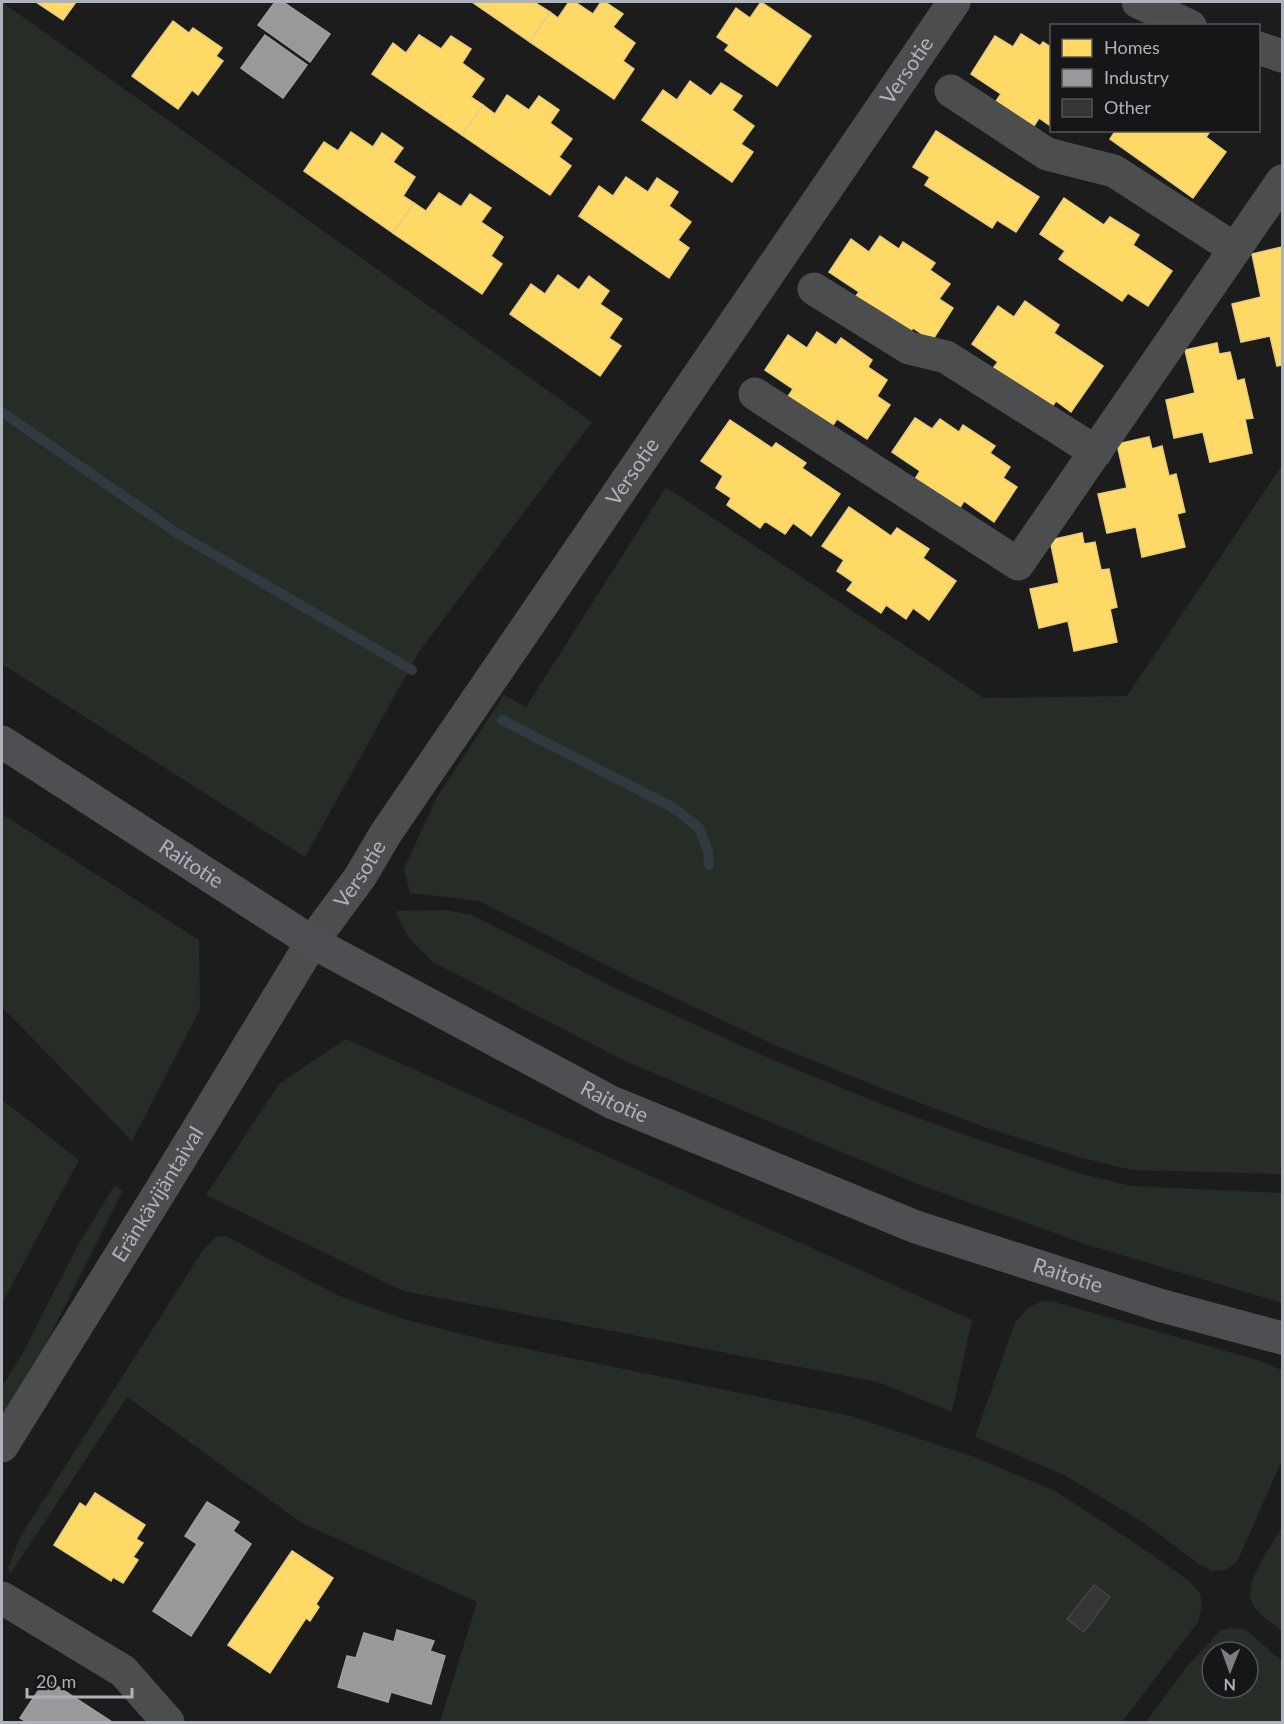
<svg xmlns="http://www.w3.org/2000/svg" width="1284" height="1724" font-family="Lato,sans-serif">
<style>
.green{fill:#262c26;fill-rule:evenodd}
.homes{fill:#ffd966;stroke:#e7cd80;stroke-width:1.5}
.industry{fill:#999;stroke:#9fa0a3;stroke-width:1.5}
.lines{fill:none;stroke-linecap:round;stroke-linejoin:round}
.stream{stroke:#323a41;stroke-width:10}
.building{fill:#353536;stroke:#444548;stroke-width:1.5}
.minor{stroke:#4c4d4e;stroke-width:33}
.major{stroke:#4e4f52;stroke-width:33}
.labels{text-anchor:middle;stroke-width:6;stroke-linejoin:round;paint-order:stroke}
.street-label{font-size:21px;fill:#aeb2bb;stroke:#161518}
</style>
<rect width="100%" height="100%" fill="#1c1c1c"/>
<g class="green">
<path d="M 2,2 L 592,422 L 419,652 L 305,857 L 2,664 Z"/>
<path d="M 1282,465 L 1282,1174 L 1132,1170 L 1081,1158 L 987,1128 L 896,1094 L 777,1046 L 622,973 L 479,901 L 410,893 L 404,869 L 436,799 L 504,695 L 526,707 L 666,487 L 984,698 L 1127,696 Z"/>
<path d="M 2,814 L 199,940 L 200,1009 L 132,1141 L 2,1007 Z"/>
<path d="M 446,910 L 472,915 L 619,990 L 773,1060 L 891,1108 L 983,1141 L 1078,1173 L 1131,1186 L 1282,1193 L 1282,1303 L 1088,1245 L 920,1185 L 625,1061 L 433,962 C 413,943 406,938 396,911 Z"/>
<path d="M 346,1039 L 972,1320 L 952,1412 L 878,1382 L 403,1291 L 206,1195 L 279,1084 Z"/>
<path d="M 2,1100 L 79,1160 L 2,1303 Z"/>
<path d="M 114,1186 L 123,1190 L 36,1364 L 2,1420 L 2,1387 L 21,1356 L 77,1247 Z"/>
<path d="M 226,1236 L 337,1295 L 400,1318 L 493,1342 L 851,1416 L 972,1456 L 1055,1491 L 1135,1543 L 1187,1579 L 1200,1593 L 1202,1606 L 1198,1622 L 1122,1722 L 440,1722 L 477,1602 L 302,1523 L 127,1397 L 11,1573 L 8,1569 L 20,1537 L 203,1250 L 215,1237 Z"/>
<path d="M 1042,1301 L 1051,1301 L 1257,1360 L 1282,1370 L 1282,1460 L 1237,1562 L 1226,1570 L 1212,1571 L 1200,1565 L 1147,1525 L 1064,1475 L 975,1437 L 1015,1322 L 1028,1308 Z"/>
<path d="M 1282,1527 L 1282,1631 C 1272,1623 1258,1615 1252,1603 C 1242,1584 1273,1544 1282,1527 Z"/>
<path d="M 1231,1628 L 1246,1630 L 1282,1661 L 1282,1722 L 1146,1722 L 1188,1665 L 1221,1630 ZM 1212,1652 L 1248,1652 L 1248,1688 L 1212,1688 Z"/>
</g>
<g class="homes">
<path d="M 36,2 L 76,2 L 63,20 Z"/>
<path d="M 472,2 L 534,2 L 550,12 L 530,42 Z"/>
<path d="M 569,2 L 575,2 L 593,14 L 601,2 L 605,2 L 623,14 L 613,27 L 635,43 L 623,61 L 634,69 L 614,99 L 530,42 L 550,12 L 558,18 Z"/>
<path d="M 761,2 L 811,36 L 777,86 L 725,50 L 729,45 L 717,37 L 736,8 L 750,18 Z"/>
<path d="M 173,21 L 189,33 L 193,28 L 222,48 L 216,56 L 223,61 L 198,95 L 192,90 L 178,109 L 132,76 Z"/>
<path d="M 1021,34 L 1040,46 L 1043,42 L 1052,48 L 1052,127 L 1039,118 L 1032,129 L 994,104 L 1001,94 L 971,74 L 995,36 L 1013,47 Z"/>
<path d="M 419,35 L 441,49 L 451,36 L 471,49 L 462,63 L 484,79 L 471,97 L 483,105 L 462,135 L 372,74 L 393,43 L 406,53 Z"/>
<path d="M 690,81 L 711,96 L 721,83 L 742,96 L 732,110 L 754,126 L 741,144 L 753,152 L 732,182 L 642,120 L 663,90 L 677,100 Z"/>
<path d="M 507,95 L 529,110 L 539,96 L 559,110 L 550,123 L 572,139 L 559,157 L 571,166 L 550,195 L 462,135 L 483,105 L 495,114 Z"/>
<path d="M 1116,130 L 1211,130 L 1206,137 L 1226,152 L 1193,198 L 1110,139 Z"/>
<path d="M 936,131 L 1039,197 L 1016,232 L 997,220 L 992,228 L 925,185 L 930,177 L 913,167 Z"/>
<path d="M 351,132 L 373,147 L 382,133 L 403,148 L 393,162 L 415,177 L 403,196 L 414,203 L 393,233 L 304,171 L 324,142 L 338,151 Z"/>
<path d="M 626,177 L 648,192 L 657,178 L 678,192 L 669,206 L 691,222 L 678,240 L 689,248 L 669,278 L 579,216 L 599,186 L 613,196 Z"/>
<path d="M 439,193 L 461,207 L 470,194 L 491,208 L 481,222 L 503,237 L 491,256 L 502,264 L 482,294 L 393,233 L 414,203 L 426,211 Z"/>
<path d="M 1064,198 L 1104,225 L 1110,217 L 1139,235 L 1133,245 L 1172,271 L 1148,306 L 1128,293 L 1122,301 L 1059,259 L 1065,251 L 1040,234 Z"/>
<path d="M 880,236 L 899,249 L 903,242 L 935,263 L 930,270 L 950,284 L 939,299 L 953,308 L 932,341 L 913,328 L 907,336 L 853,300 L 859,292 L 829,272 L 851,239 L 869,252 Z"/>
<path d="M 1282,247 L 1282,365 L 1277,366 L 1270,336 L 1241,342 L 1232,304 L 1261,297 L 1252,254 Z"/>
<path d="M 558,275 L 579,290 L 589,276 L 609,291 L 600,304 L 622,319 L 609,338 L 621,346 L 600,376 L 510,314 L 531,284 L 545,294 Z"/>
<path d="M 1025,301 L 1059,325 L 1054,333 L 1103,366 L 1071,412 L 1056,401 L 1048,412 L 990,372 L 998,362 L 972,344 L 998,306 L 1014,317 Z"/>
<path d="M 817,332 L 836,345 L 841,338 L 872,360 L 868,367 L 887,380 L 877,396 L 890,405 L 867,439 L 837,419 L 829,431 L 785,401 L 793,389 L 765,370 L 788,335 L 807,348 Z"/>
<path d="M 1217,343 L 1219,354 L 1230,352 L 1237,381 L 1244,379 L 1253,418 L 1245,419 L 1252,453 L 1210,462 L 1203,432 L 1174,438 L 1166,400 L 1195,393 L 1185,350 Z"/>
<path d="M 915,418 L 932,429 L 940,419 L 959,432 L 963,425 L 995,446 L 990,453 L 1010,467 L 1003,478 L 1017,487 L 994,522 L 964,501 L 956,514 L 912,484 L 920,471 L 892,452 Z"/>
<path d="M 730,420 L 772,448 L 776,443 L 806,463 L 802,468 L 840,494 L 811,536 L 793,523 L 785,534 L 765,521 L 760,528 L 727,505 L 731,498 L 716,488 L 723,476 L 701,461 Z"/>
<path d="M 1149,437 L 1152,449 L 1162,446 L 1169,476 L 1176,474 L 1185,512 L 1177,514 L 1185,547 L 1142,557 L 1136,527 L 1107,533 L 1098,494 L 1127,488 L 1117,444 Z"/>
<path d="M 849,507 L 891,536 L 897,528 L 929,549 L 923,558 L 956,581 L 929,620 L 913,608 L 906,619 L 886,605 L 881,613 L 847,590 L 853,582 L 837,571 L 844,560 L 822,546 Z"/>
<path d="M 1082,533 L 1084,544 L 1095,542 L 1101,570 L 1109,569 L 1117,607 L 1110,609 L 1117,642 L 1074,651 L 1068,621 L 1039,628 L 1030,589 L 1059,583 L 1050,540 Z"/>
<path d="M 95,1493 L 145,1525 L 136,1539 L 143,1543 L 133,1557 L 138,1560 L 123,1583 L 113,1577 L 111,1581 L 54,1545 L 80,1503 L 86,1507 Z"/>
<path d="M 292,1551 L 333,1578 L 316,1604 L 319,1607 L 310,1621 L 306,1618 L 270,1673 L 228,1645 Z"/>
</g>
<g class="industry">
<path d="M 275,2 L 283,2 L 330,34 L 310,62 L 258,25 Z"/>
<path d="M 265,35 L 307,65 L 283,98 L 241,68 Z"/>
<path d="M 207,1502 L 239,1522 L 233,1531 L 251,1544 L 191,1636 L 153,1611 L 197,1544 L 185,1536 Z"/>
<path d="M 397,1630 L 434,1641 L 430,1651 L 445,1656 L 431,1704 L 391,1692 L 388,1702 L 338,1687 L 347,1656 L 356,1658 L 364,1633 L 394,1642 Z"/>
<path d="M 46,1679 L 112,1722 L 27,1722 L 20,1718 Z"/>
</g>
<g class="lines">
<g class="stream">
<path d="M 2,412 L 177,533 L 412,670"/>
<path d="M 502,720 L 674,808 L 699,828 L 708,851 L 709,865"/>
</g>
</g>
<path class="building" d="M 1094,1585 L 1110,1597 L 1084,1632 L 1067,1619 Z"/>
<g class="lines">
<g class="minor">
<path d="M 1138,2 L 1190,26"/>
<path d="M 1258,48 L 1282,56"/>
<path d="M 951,91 L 1047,154 L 1114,171 L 1235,249"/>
<path d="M 814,289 L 909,348 L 946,357 L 1096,452"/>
<path d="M 755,394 L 1018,564 L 1282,181"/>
<path id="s1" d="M 2,1446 L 161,1190 L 312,942 L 360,877 L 386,833 L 954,2"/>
<path d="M 2,1598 L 123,1671 L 168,1722"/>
</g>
<path class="major" id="s2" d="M 2,742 L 312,942 L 611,1102 L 916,1227 L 1159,1305 L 1282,1338"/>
</g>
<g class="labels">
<g class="street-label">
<text dy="7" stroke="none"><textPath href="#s1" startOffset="1647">Versotie</textPath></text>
<text dy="7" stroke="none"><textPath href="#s1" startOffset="1161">Versotie</textPath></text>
<text dy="7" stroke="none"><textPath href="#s2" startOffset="225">Raitotie</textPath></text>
<text dy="7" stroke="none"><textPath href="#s1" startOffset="675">Versotie</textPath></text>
<text dy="7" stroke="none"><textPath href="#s2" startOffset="711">Raitotie</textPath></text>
<text dy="7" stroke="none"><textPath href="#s1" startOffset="296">Eränkävijäntaival</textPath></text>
<text dy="7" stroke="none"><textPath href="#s2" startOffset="1197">Raitotie</textPath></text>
</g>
</g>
<rect width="1284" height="1724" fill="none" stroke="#aeb2bb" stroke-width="6"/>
<rect x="1050" y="24" width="210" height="108" fill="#161518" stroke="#535459" stroke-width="1.5"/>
<rect x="1062" y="39" width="30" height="18" fill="#ffd966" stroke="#535459" stroke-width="1.5"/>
<text x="1104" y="54" font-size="18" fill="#aeb2bb">Homes</text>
<rect x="1062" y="69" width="30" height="18" fill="#999999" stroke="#535459" stroke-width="1.5"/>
<text x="1104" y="84" font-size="18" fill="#aeb2bb">Industry</text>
<rect x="1062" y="99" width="30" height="18" fill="#353536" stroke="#535459" stroke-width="1.5"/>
<text x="1104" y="114" font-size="18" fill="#aeb2bb">Other</text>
<g transform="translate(1230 1670) rotate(181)"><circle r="28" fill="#161518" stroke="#535459" stroke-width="1.5"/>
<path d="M0-4.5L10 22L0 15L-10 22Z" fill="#7b7e83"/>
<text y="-9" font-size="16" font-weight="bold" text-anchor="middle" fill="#aeb2bb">N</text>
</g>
<path d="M27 1688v9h105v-9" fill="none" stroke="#aeb2bb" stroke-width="3"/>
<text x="36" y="1688" font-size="18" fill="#aeb2bb" stroke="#161518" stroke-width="4.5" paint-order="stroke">20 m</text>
</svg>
